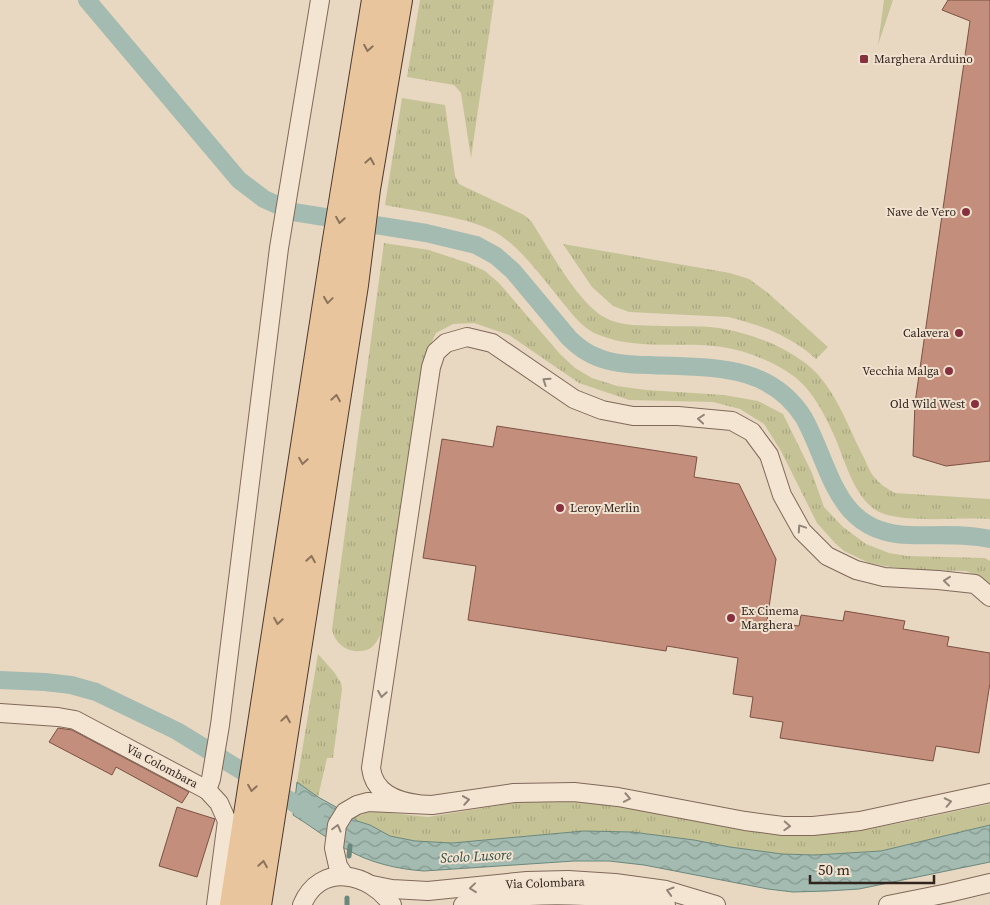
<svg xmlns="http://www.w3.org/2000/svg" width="990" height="905" font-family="'Source Serif 4',serif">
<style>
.grass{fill:url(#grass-tufts)}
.water{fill:url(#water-waves);stroke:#6b887d}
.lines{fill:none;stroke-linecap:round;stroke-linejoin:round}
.stream{stroke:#6b887d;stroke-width:5}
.canal{stroke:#a3bbb0;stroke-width:18}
.building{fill:#c38e7b;stroke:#7c5143}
.street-casing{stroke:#80695a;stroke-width:20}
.primary-casing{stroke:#4e382e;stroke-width:30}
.street{stroke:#f4e5d3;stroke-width:18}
.primary{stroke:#e8c59c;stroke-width:28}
.oneway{stroke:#8c745c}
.oneway2{stroke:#928478}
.poi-dot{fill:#88313e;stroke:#f1e2d0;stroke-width:2}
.labels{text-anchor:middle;stroke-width:4;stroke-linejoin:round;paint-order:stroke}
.poi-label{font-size:12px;fill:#31241d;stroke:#f1e2d0;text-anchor:end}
.street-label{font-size:12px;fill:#31241d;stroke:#f1e2d0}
.water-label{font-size:14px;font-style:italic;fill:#2e4f48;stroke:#f1e2d0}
</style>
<defs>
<pattern id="grass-tufts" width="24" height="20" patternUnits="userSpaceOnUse" patternTransform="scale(1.25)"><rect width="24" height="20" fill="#c5c396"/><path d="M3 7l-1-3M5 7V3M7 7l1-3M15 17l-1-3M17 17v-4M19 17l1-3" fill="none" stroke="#aaa781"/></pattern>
<pattern id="water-waves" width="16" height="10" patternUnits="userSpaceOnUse" patternTransform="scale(1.25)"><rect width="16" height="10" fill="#a3bbb0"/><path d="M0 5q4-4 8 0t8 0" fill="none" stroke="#85988f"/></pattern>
</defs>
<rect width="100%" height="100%" fill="#e8d7c1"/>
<g class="grass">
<path d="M 420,0 L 494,0 L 471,158 L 461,93 L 454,85 L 407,77 Z"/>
<path d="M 884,0 L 893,0 L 878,45 Z"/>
<path d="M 402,98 L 445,105 L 455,176 L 459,184 L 524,215 L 531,221 C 548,247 577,302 604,317 C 621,327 644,325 663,326 C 683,327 705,325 724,329 C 752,334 780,345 804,362 C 833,383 846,422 862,454 C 866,461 869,471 874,477 C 880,484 887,489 895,493 L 990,499 L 990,519 C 957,517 915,523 884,514 C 854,504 845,458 833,433 C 824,413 811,388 792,375 C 772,361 747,351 722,347 C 681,341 639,351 599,335 C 583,329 573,315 563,303 C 544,280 521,247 495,232 C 468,217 416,211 385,205 Z"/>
<path d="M 384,243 L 429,250 L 468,263 L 485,271 L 499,283 L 560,354 L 575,368 L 592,378 L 617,386 L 646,390 L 724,395 L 758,401 L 783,414 L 812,473 L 824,507 L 843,527 L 866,544 L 889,553 L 907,556 L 985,558 L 990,561 L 990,585 L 980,577 L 966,571 L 917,570 L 884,566 L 869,563 L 844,551 L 835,543 L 817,523 L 781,451 L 764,424 L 740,409 L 713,402 L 629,400 L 579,383 L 509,335 L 474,323 L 453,324 L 436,333 L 426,354 L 381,634 C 378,639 375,646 369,649 C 352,656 335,646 332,629 Z"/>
<path d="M 563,244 L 730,273 L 749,279 L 768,293 L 828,347 L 816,359 C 791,336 761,325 728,317 L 629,312 L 613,306 L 592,287 Z"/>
<path d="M 318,654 L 334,672 L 341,683 L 342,689 L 333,758 L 327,758 L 318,797 L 297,782 Z"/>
<path d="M 575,801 C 600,804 626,806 651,810 C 693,818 734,831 777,834 C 847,840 922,817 990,804 L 990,825 L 881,851 L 815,855 L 782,854 L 730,847 L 694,840 L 632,832 L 584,831 L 452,843 L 415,841 L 390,836 L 370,825 L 357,821 L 354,817 L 372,811 L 428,817 L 519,802 Z"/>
</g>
<path class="water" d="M 297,782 L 318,797 L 354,817 L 357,821 L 370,825 L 390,836 L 415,841 L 452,843 L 584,831 L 632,832 L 694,840 L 730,847 L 782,854 L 815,855 L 881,851 L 990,825 L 990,862 L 859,889 L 827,891 L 793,892 L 768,889 L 644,865 L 609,861 L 574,861 L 424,871 C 397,869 370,863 346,849 C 327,839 311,826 293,815 Z"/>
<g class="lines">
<g class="stream">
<path d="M 349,856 L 350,846"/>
<path d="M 347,905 L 347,898"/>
</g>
<g class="canal">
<path d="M 87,0 L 239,180 L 264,199 L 293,212 L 426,233 L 476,245 L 496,256 L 513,271 L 569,338 C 577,346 586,353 597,357 C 613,364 632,365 649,365 C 708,368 769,362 804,418 C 832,469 835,533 909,535 C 935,536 965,533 990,539"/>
<path d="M 0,680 L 45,682 L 71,685 L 96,692 L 177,731 L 315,816"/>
</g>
</g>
<g class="building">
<path d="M 948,0 L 990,0 L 990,461 L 946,466 L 913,456 L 915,403 L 970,21 L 942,10 Z"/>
<path d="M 497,426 L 697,457 L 694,477 L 739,484 L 776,559 L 767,621 L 799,626 L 801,615 L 843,621 L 845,611 L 905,621 L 903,629 L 949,637 L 947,646 L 990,653 L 990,683 L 979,753 L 936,746 L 933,761 L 780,738 L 783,722 L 750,717 L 753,697 L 733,694 L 738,658 L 667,646 L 666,651 L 468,620 L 476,566 L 423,558 L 442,439 L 493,447 Z"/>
<path d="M 58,728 L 72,730 L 189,792 L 182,803 L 116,767 L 112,775 L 49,742 Z"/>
<path d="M 177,807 L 215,819 L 197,877 L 159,866 Z"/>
</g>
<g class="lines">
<g class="street-casing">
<g id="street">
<path d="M 0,713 L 58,717 L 75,720 L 207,790 L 219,803 L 227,821 L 216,905"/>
<path d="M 207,790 L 211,779 L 220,725 L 279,248 L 320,0"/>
<path d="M 417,804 C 396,801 374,793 371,768 L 431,367 L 436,352 L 446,343 L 467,337 L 492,343 L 574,399 L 602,410 L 633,416 L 678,416 L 732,421 L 752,432 L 769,455 L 782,495 L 802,531 L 827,556 L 856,570 L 884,577 L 938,580 L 975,584 L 990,597"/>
<path d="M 344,875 L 338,866 L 334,848 L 337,825 L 345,812 L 357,805 L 368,802 L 432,805 L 514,793 L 574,792 L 618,797 L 745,821 L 783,826 L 813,826 L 860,821 L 990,793"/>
<path d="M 372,885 L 392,889 L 428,891 L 527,881 L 568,880 L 615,883 L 666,890 L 716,905"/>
<path d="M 302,905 C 320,862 369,872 392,905"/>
<path d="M 463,905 C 477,901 491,900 505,898 C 559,892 612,896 666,905"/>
<path d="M 888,905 L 948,893 L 990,883"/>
</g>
</g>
<g class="primary-casing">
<g id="primary">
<path d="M 234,905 L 335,252 L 376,0"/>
<path d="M 257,905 L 354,285 L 366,189 L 398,0"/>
</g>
</g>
<use href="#street" class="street"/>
<use href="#primary" class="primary"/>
</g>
<defs><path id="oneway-chevron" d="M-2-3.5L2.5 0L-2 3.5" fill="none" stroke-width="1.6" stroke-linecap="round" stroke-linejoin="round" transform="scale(1.25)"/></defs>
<g class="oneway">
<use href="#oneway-chevron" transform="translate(368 48) rotate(100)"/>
<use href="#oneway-chevron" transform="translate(370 161) rotate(-80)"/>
<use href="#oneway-chevron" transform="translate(340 220) rotate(99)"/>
<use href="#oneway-chevron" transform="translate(328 300) rotate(98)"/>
<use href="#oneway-chevron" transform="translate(336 398) rotate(-81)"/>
<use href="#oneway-chevron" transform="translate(303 461) rotate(99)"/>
<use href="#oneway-chevron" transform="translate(311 559) rotate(-81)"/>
<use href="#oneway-chevron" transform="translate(278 621) rotate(99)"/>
<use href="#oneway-chevron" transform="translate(286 719) rotate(-81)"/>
<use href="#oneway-chevron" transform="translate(252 788) rotate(99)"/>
<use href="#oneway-chevron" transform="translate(263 864) rotate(-81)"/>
</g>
<g class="oneway2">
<use href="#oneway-chevron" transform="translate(546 381) rotate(-146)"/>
<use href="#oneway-chevron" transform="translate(701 419) rotate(-175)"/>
<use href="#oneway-chevron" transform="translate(801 528) rotate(-124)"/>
<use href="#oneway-chevron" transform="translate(947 581) rotate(-174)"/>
<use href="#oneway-chevron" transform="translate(382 694) rotate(99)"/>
<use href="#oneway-chevron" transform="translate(627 798) rotate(11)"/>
<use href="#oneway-chevron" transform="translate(466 800) rotate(-9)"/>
<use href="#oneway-chevron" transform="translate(948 802) rotate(-12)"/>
<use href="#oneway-chevron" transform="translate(787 826) rotate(3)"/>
<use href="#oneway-chevron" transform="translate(337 828) rotate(-75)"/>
<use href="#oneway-chevron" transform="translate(473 888) rotate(174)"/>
<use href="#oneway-chevron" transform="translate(670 891) rotate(-164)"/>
</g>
<g class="poi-dot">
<rect x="859" y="54" width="10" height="10" rx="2.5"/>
<circle cx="966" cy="212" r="5"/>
<circle cx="959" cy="333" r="5"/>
<circle cx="949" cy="371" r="5"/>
<circle cx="975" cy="404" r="5"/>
<circle cx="560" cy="508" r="5"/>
<circle cx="731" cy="618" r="5"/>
</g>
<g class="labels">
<g class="poi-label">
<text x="874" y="63" text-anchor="start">Marghera Arduino</text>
<text x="956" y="216">Nave de Vero</text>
<text x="949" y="337">Calavera</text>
<text x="939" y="375">Vecchia Malga</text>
<text x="965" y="408">Old Wild West</text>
<text x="570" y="512" text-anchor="start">Leroy Merlin</text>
<text x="741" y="615" text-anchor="start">Ex Cinema<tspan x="741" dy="14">Marghera</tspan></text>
</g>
<g class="street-label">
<text transform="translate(162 766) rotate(28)" y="4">Via Colombara</text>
<text transform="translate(545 883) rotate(-2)" y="4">Via Colombara</text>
</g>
<g class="water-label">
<text transform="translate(476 856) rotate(-3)" y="5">Scolo Lusore</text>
</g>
</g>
<path d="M810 875v8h124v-8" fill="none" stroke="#31241d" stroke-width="2.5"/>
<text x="818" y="875" font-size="15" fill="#31241d" stroke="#f1e2d0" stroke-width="4" paint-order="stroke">50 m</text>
</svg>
